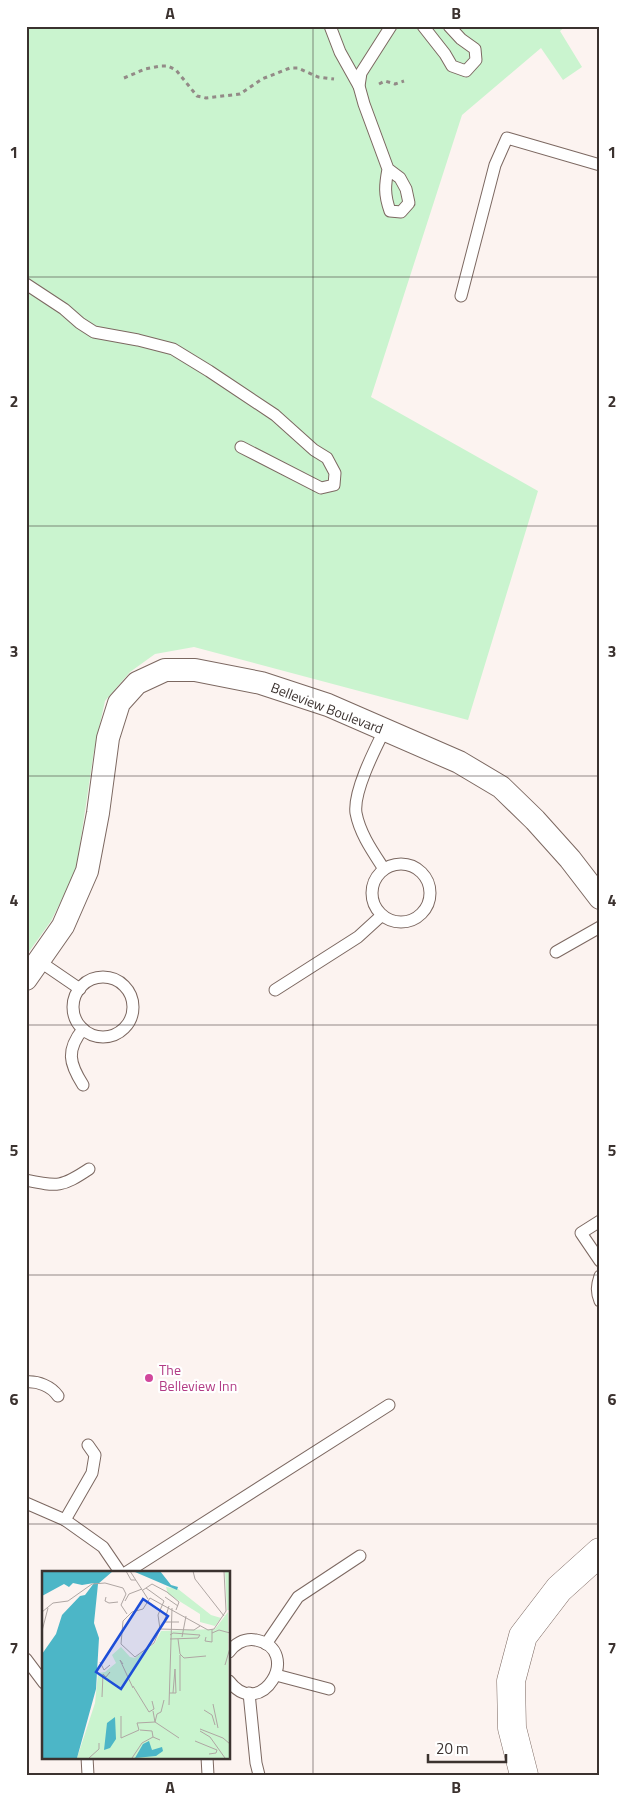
<svg xmlns="http://www.w3.org/2000/svg" width="626" height="1801" font-family="'Titillium Web',sans-serif">
<style>
.green{fill:#caf4cf}
.lines{fill:none;stroke-linecap:round;stroke-linejoin:round}
.service-casing{stroke:#7c6861;stroke-width:13}
.minor-casing{stroke:#7c6861;stroke-width:24}
.tertiary-casing{stroke:#7c6861;stroke-width:29}
.path{stroke:#938a87;stroke-width:3;stroke-dasharray:4 4;stroke-linecap:butt}
.service{stroke:#fff;stroke-width:11}
.minor{stroke:#fff;stroke-width:22}
.tertiary{stroke:#fff;stroke-width:28}
.grid{fill:none;stroke:#3b322f;stroke-width:1;stroke-opacity:0.55}
.hotel-dot{fill:#d1479c;stroke:#fff;stroke-width:2}
.labels{text-anchor:middle;stroke-width:4.5;stroke-linejoin:round;paint-order:stroke}
.street-label{font-size:14px;fill:#3b322f;stroke:#fff}
.hotel-label{font-size:14px;fill:#b23c85;stroke:#fff;text-anchor:start}
.inset-road{fill:none;stroke:#afa6a3;stroke-width:1}
.view{fill:#1d4ed8;fill-opacity:0.15;stroke:#1d4ed8;stroke-width:2.5}
.inset-edge{fill:none;stroke:#3b322f;stroke-width:2.5}
.neatline{fill:none;stroke:#3b322f;stroke-width:2}
.grid-label{font-size:16px;text-anchor:middle;font-weight:bold;fill:#3b322f}
</style>
<rect width="100%" height="100%" fill="#fcf3f0"/>
<path class="green" d="M 26,26 L 566,26 L 560,31 L 582,67 L 563,80 L 541,48 L 462,115 L 371,397 L 538,491 L 468,720 L 194,647 L 155,654 L 130,672 L 105,701 L 94,751 L 76,871 L 51,921 L 26,956 Z"/>
<g class="lines">
<g class="service-casing">
<g id="service">
<path d="M 330,26 L 340,52 L 359,86"/>
<path d="M 423,26 L 445,54 L 452,66 L 466,71 L 476,60 L 475,49 L 461,39 L 449,26"/>
<path d="M 388,169 C 385,185 384,194 390,211 L 401,212 L 409,203 L 406,189 L 400,178 L 388,169 L 364,104 L 359,86 L 361,73 L 391,26"/>
<path d="M 26,284 L 64,309 L 80,323 L 94,332 L 138,340 L 173,349 L 209,371 L 275,415 L 314,450 L 327,458 L 335,473 L 334,485 L 321,488 L 241,447"/>
<path d="M 461,296 L 495,165 L 507,138 L 600,165"/>
<circle cx="401" cy="893" r="29"/>
<path d="M 384,869 C 373,852 360,834 356,813 C 353,792 375,749 385,729"/>
<path d="M 556,952 L 600,927"/>
<path d="M 39,961 L 80,989"/>
<circle cx="103" cy="1007" r="30"/>
<path d="M 275,990 L 358,937 L 381,916"/>
<path d="M 83,1085 C 69,1063 66,1050 83,1029"/>
<path d="M 26,1180 C 58,1187 62,1187 89,1169"/>
<path d="M 600,1221 L 581,1233 L 600,1261"/>
<path d="M 600,1276 C 597,1285 596,1292 600,1301"/>
<path d="M 26,1382 C 38,1381 51,1386 58,1396"/>
<path d="M 26,1503 L 65,1520 L 103,1547 L 120,1572"/>
<path d="M 65,1520 L 92,1473 L 95,1455 L 88,1445"/>
<path d="M 127,1572 L 389,1405"/>
<path d="M 266,1644 L 298,1597 L 360,1556"/>
<path d="M 229,1652 C 236,1643 244,1638 256,1640 C 304,1650 261,1723 229,1681"/>
<path d="M 26,1659 L 44,1683"/>
<path d="M 276,1675 L 329,1689"/>
<path d="M 249,1693 L 256,1763 L 259,1775"/>
<path d="M 87,1757 L 88,1775"/>
<path d="M 207,1757 L 208,1775"/>
</g>
</g>
<g class="minor-casing">
<path id="minor" d="M 26,979 L 63,926 L 87,871 L 98,813 L 108,738 L 119,703 L 137,683 L 165,670 L 195,670 L 261,683 L 328,705 L 459,762 L 501,787 L 535,820 L 570,859 L 600,898"/>
</g>
<g class="tertiary-casing">
<path id="tertiary" d="M 524,1775 L 512,1728 L 511,1681 L 523,1636 L 559,1589 L 600,1552"/>
</g>
<g class="path">
<path d="M 124,78 L 145,69 L 161,66 L 168,66 L 176,70 L 197,96 L 206,98 L 240,94 L 262,79 L 290,68 L 298,68 L 318,77 L 334,79"/>
<path d="M 379,84 L 385,81 L 395,84 L 404,81"/>
</g>
<use href="#service" class="service"/>
<use href="#minor" class="minor"/>
<use href="#tertiary" class="tertiary"/>
</g>
<path class="grid" d="M 313,26 L 313,1775M 26,277 L 600,277M 26,526 L 600,526M 26,776 L 600,776M 26,1025 L 600,1025M 26,1275 L 600,1275M 26,1524 L 600,1524"/>
<circle class="hotel-dot" cx="149" cy="1378" r="5"/>
<g class="labels">
<g class="street-label">
<text transform="translate(327 708) rotate(21)" y="5">Belleview Boulevard</text>
</g>
<g class="hotel-label">
<text x="159" y="1375">The<tspan x="159" dy="16">Belleview Inn</tspan></text>
</g>
</g>
<g transform="translate(42 1571)">
<rect width="188" height="188" fill="#fcf3f0"/>
<path d="M 183,0 L 187,0 L 187,39 L 185,39 ZM 124,16 L 136,18 L 169,44 L 179,47 L 173,55 L 158,51 L 158,43 L 126,23 ZM 186,41 L 187,187 L 35,187 L 53,132 L 56,102 L 63,101 L 74,92 L 70,84 L 79,76 L 88,86 L 93,87 L 113,72 L 119,60 L 173,58 Z" fill="#caf4cf"/>
<path d="M 0,0 L 71,0 L 56,13 L 52,52 L 57,67 L 54,118 L 35,187 L 0,187 L 0,83 L 14,63 L 20,44 L 38,25 L 43,24 L 52,12 L 40,14 L 31,12 L 27,16 L 22,13 L 0,25 ZM 118,0 L 129,14 L 136,16 L 135,19 L 93,1 ZM 73,146 L 74,168 L 68,177 L 62,179 L 65,152 ZM 107,170 L 110,179 L 120,176 L 121,180 L 114,185 L 93,187 L 101,173 Z" fill="#4cb6c7"/>
<path class="inset-road" d="M 84,0 L 89,9 L 94,9M 88,0 L 106,28M 151,0 L 153,8 L 182,45M 182,0 L 184,40M 104,17 L 122,30 L 116,44 L 118,58M 101,19 L 110,13 L 125,21 L 137,31 L 134,39M 64,26 L 63,30 L 67,32 L 76,31M 123,26 L 136,35M 83,30 L 87,23 L 100,18M 127,35 L 122,51 L 137,51M 0,41 L 11,32 L 26,30 L 50,13 L 63,12 L 81,17 L 84,23 L 79,34 L 85,43M 118,58 L 112,72 L 93,86 L 79,73 L 81,50 L 90,41 L 101,38 L 108,27 L 166,59 L 172,58 L 184,40M 118,58 L 152,59 L 158,55M 0,60 L 6,37M 170,62 L 177,59 L 188,62M 140,66 L 144,45M 164,66 L 163,70 L 170,71 L 170,58M 128,68 L 156,67 L 158,64 L 131,62 L 128,64M 136,68 L 138,83 L 142,87 L 164,85M 138,84 L 138,120M 58,91 L 62,99 L 68,94M 81,93 L 78,89 L 91,117M 183,94 L 188,77M 91,115 L 107,141 L 112,138 L 110,130M 127,122 L 134,122 L 133,98 L 131,122M 60,126 L 61,103 L 64,106 L 68,101M 122,129 L 119,141 L 115,143 L 113,151 L 137,167M 171,133 L 176,157M 127,134 L 130,37M 162,139 L 170,144 L 173,154M 79,145 L 79,167 L 97,159 L 95,152 L 113,151 L 111,140M 158,158 L 181,167 L 188,173M 98,159 L 110,160 L 111,166 L 118,169M 158,160 L 168,166 L 183,187M 153,170 L 175,179 L 174,182 L 167,183M 47,187 L 57,178 L 57,172M 90,187 L 100,172 L 111,166"/>
<path class="view" d="M 101,28 L 126,45 L 79,118 L 54,101 Z"/>
<rect width="188" height="188" class="inset-edge"/>
</g>
<rect width="626" height="1801" fill="none" stroke="#ffffff" stroke-width="55"/>
<path d="M428 1754v8h78v-8" fill="none" stroke="#3b322f" stroke-width="2.5"/>
<text x="436" y="1754" font-size="15" fill="#3b322f" stroke="#ffffff" stroke-width="4" paint-order="stroke">20 m</text>
<rect x="28" y="28" width="570" height="1746" class="neatline"/>
<g class="grid-label">
<text x="170" y="19">A</text>
<text x="456" y="19">B</text>
<text x="14" y="158">1</text>
<text x="612" y="158">1</text>
<text x="14" y="407">2</text>
<text x="612" y="407">2</text>
<text x="14" y="657">3</text>
<text x="612" y="657">3</text>
<text x="14" y="906">4</text>
<text x="612" y="906">4</text>
<text x="14" y="1156">5</text>
<text x="612" y="1156">5</text>
<text x="14" y="1405">6</text>
<text x="612" y="1405">6</text>
<text x="14" y="1654">7</text>
<text x="612" y="1654">7</text>
<text x="170" y="1793">A</text>
<text x="456" y="1793">B</text>
</g>
</svg>
